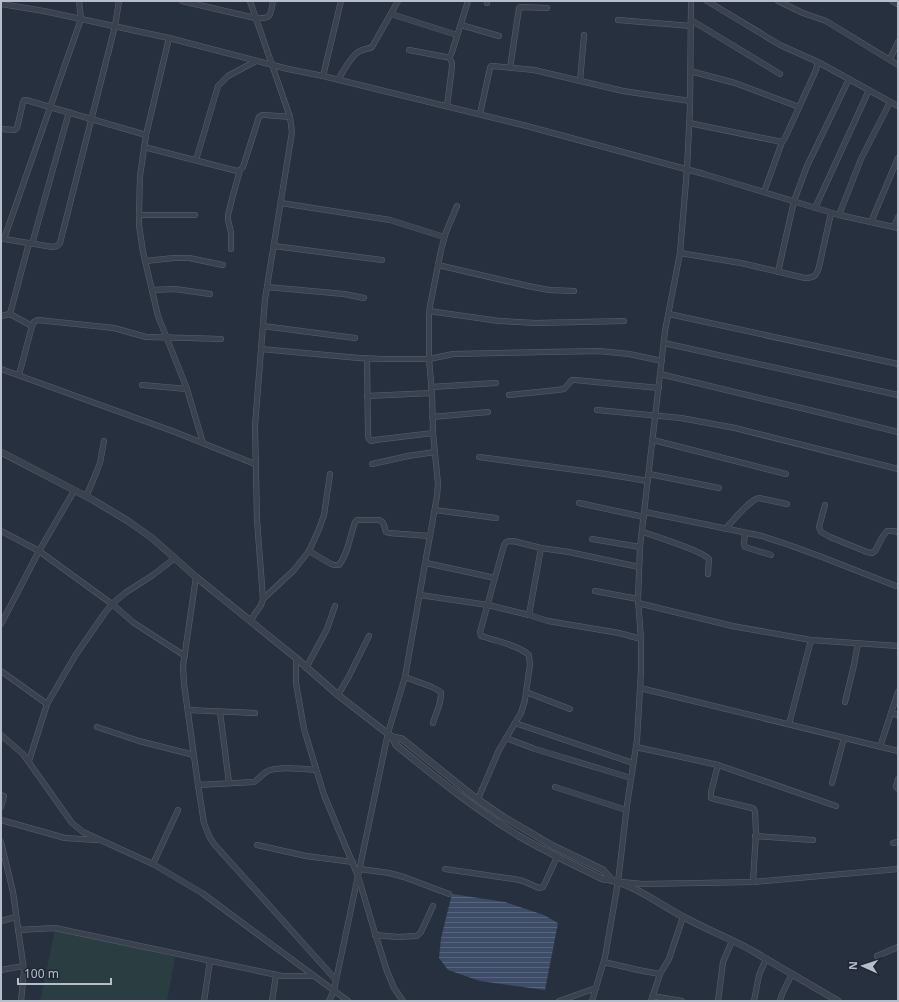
<svg xmlns="http://www.w3.org/2000/svg" width="899" height="1002" font-family="'Noto Sans',sans-serif">
<style>
.green{fill:#2a3e41}
.water{fill:url(#water-rules)}
.lines{fill:none;stroke-linecap:round;stroke-linejoin:round}
.minor-casing{stroke:#58606d;stroke-width:6}
.tertiary-casing{stroke:#58606d;stroke-width:7}
.minor{stroke:#3b424f;stroke-width:5}
.tertiary{stroke:#3b424f;stroke-width:6}
</style>
<defs>
<pattern id="water-rules" width="6" height="5" patternUnits="userSpaceOnUse"><rect width="6" height="5" fill="#3d4c67"/><path d="M0 2.5h6" fill="none" stroke="#57647b"/></pattern>
</defs>
<rect width="100%" height="100%" fill="#27303f"/>
<path class="green" d="M 55,930 L 175,957 L 167,1001 L 40,1001 Z"/>
<path class="water" d="M 452,894 L 505,902 L 544,915 L 558,923 L 545,990 L 480,981 L 448,970 L 439,958 L 441,938 Z"/>
<g class="lines">
<g class="minor-casing">
<g id="minor">
<path d="M 182,1 L 255,18 C 272,19 270,16 273,1"/>
<path d="M 250,1 L 290,117 L 292,132 L 265,299 L 255,426 L 257,520 L 263,599 L 261,605 L 250,621"/>
<path d="M 707,1 L 780,45 L 818,62 L 898,106"/>
<path d="M 778,1 L 803,13 L 826,21 L 898,65"/>
<path d="M 892,1 L 898,4"/>
<path d="M 487,3 L 487,1"/>
<path d="M 1,4 L 44,11 L 169,38 L 288,69 L 323,76 L 523,125 L 704,174 L 839,215 L 898,228"/>
<path d="M 391,14 L 457,35"/>
<path d="M 618,20 L 691,26"/>
<path d="M 691,20 L 780,74"/>
<path d="M 461,25 L 499,36"/>
<path d="M 169,38 L 146,135 L 140,176 L 139,215 L 139,225 L 143,252 L 158,316 L 187,389 L 203,443"/>
<path d="M 409,50 L 446,57 C 450,57 451,56 452,52 L 468,1"/>
<path d="M 890,59 L 898,42"/>
<path d="M 510,68 L 519,8 L 520,7 L 547,8"/>
<path d="M 690,71 L 735,83 L 799,107"/>
<path d="M 323,76 L 341,1"/>
<path d="M 338,80 C 342,73 353,53 360,51 C 364,49 368,49 372,47 L 398,1"/>
<path d="M 580,81 L 584,35"/>
<path d="M 447,106 L 452,67 L 452,63 L 449,57"/>
<path d="M 480,114 L 490,68 L 491,66 L 493,66 L 534,70 L 623,91 L 690,101"/>
<path d="M 689,123 L 782,142 L 785,138 L 816,70 L 818,62"/>
<path d="M 1,129 L 15,130 L 17,128 L 23,102 L 24,100 L 26,100 L 146,135"/>
<path d="M 144,147 L 237,171 L 240,170 L 243,167 L 259,117 L 262,115 L 265,115 L 290,117"/>
<path d="M 196,160 L 218,86 L 228,76 L 256,61"/>
<path d="M 764,192 L 782,142"/>
<path d="M 281,203 L 390,220 L 444,237"/>
<path d="M 815,208 L 869,90"/>
<path d="M 139,215 L 195,215"/>
<path d="M 839,215 L 861,159 L 890,102"/>
<path d="M 871,222 L 898,158"/>
<path d="M 894,227 L 898,217"/>
<path d="M 2,239 L 4,239 L 81,19 L 79,1"/>
<path d="M 4,239 L 53,247 L 57,246 L 60,243 L 115,26 L 119,1"/>
<path d="M 32,244 L 69,112"/>
<path d="M 274,246 L 382,260"/>
<path d="M 231,249 L 231,232 L 228,220 L 228,215 L 232,199 L 240,170"/>
<path d="M 680,253 L 741,263 L 805,278 C 814,278 816,276 819,267 L 831,213"/>
<path d="M 145,261 L 174,258 L 189,258 L 223,265"/>
<path d="M 438,265 L 528,286 L 549,290 L 574,291"/>
<path d="M 778,272 L 794,201 L 807,166 L 849,79"/>
<path d="M 267,287 L 344,294 L 364,298"/>
<path d="M 152,290 L 175,289 L 210,294"/>
<path d="M 429,311 L 499,321 L 536,323 L 624,321"/>
<path d="M 10,314 L 29,243"/>
<path d="M 669,314 L 898,364"/>
<path d="M 1,316 L 10,314 L 32,326"/>
<path d="M 263,326 L 355,338"/>
<path d="M 664,343 L 898,395"/>
<path d="M 261,349 L 359,358 L 382,359 L 429,359 L 453,354 L 599,351 L 629,354 L 662,361"/>
<path d="M 367,359 L 368,435 L 369,439 L 371,441 L 375,440 L 433,433"/>
<path d="M 1,369 L 175,432 L 255,464"/>
<path d="M 660,374 L 826,414 L 898,432"/>
<path d="M 19,375 L 32,326 L 34,322 L 38,320 L 114,328 L 146,337 L 189,338 L 221,339"/>
<path d="M 142,385 L 187,389"/>
<path d="M 431,387 L 496,383"/>
<path d="M 509,395 L 557,390 L 564,389 L 572,380 L 575,380 L 659,388"/>
<path d="M 367,396 L 432,393"/>
<path d="M 597,410 L 681,418 L 735,428 L 898,469"/>
<path d="M 432,417 L 488,412"/>
<path d="M 653,440 L 786,474"/>
<path d="M 479,457 L 599,473 L 648,481"/>
<path d="M 372,464 L 408,456 L 435,452"/>
<path d="M 649,474 L 719,488"/>
<path d="M 86,497 L 94,478 L 100,463 L 104,441"/>
<path d="M 579,503 L 644,517"/>
<path d="M 825,505 L 819,527 L 821,532 L 830,537 L 867,552 L 872,553 L 875,551 L 883,536 L 887,531 L 893,531 L 898,532"/>
<path d="M 435,510 L 496,518"/>
<path d="M 645,512 L 762,536 L 789,545 L 822,557 L 896,586 L 898,586"/>
<path d="M 725,529 C 733,521 749,500 759,498 L 787,504"/>
<path d="M 1,531 L 39,551 L 112,604 L 134,623 L 185,656"/>
<path d="M 643,532 C 655,536 703,551 709,559 L 708,574"/>
<path d="M 745,533 L 744,544 L 745,547 L 771,555"/>
<path d="M 592,539 L 640,547"/>
<path d="M 309,551 L 331,564 L 334,565 L 339,565 C 348,554 350,536 355,522 L 357,520 L 378,520 C 385,521 384,527 386,532 L 389,533 L 430,536"/>
<path d="M 426,563 L 495,578"/>
<path d="M 196,577 L 183,666 L 184,684 L 198,785 L 204,823 L 209,836 L 214,844 L 336,980"/>
<path d="M 595,591 L 638,599"/>
<path d="M 420,595 L 488,605 L 529,615 L 548,621 L 619,633 L 641,639"/>
<path d="M 263,599 L 294,570 L 309,551 L 319,529 L 324,515 L 330,474"/>
<path d="M 638,603 L 732,626 L 811,640 L 898,646"/>
<path d="M 529,615 L 541,548"/>
<path d="M 1,624 L 39,551 L 74,491"/>
<path d="M 296,658 L 296,683 L 304,729 L 324,795 L 358,876 L 374,930 L 387,971 L 394,988 L 403,1001"/>
<path d="M 306,668 L 327,629 L 335,606"/>
<path d="M 1,671 L 47,704 L 75,656 L 104,614 L 112,604 L 125,593 L 153,575 L 175,558"/>
<path d="M 405,677 L 432,687 L 441,692 C 442,702 436,713 433,723"/>
<path d="M 640,688 L 898,751"/>
<path d="M 526,692 L 570,709"/>
<path d="M 338,695 L 348,678 L 369,636"/>
<path d="M 845,702 L 854,665 L 858,643"/>
<path d="M 188,710 L 255,713"/>
<path d="M 220,712 L 229,783"/>
<path d="M 891,713 L 898,715"/>
<path d="M 515,723 L 633,763"/>
<path d="M 789,724 L 811,640"/>
<path d="M 97,727 L 139,741 L 194,755"/>
<path d="M 1,735 L 23,754 L 72,823 L 83,832 L 153,864 L 202,893 L 348,1001"/>
<path d="M 506,738 L 535,749 L 631,778"/>
<path d="M 636,747 L 718,765 L 836,806"/>
<path d="M 880,747 L 898,692"/>
<path d="M 29,761 L 47,704"/>
<path d="M 718,765 L 711,792 L 711,798 L 714,799 L 752,808 L 754,809 L 755,812 L 756,832 L 753,882"/>
<path d="M 898,779 L 896,787 L 898,789"/>
<path d="M 832,783 L 844,738"/>
<path d="M 198,785 L 254,782 C 259,779 262,774 266,772 C 274,766 306,769 316,770"/>
<path d="M 555,787 L 626,810"/>
<path d="M 1,795 L 4,796 L 1,807"/>
<path d="M 478,799 L 499,750 L 521,713 L 525,700 L 526,692 L 530,665 L 529,655 C 517,645 499,642 485,637 L 481,636 L 480,632 L 504,545 C 506,541 508,541 513,541 L 541,548 L 569,552 L 639,567"/>
<path d="M 1,820 L 65,838 L 96,840"/>
<path d="M 755,836 L 813,840"/>
<path d="M 1,842 L 13,892 L 24,971 L 21,1001"/>
<path d="M 893,843 L 898,842"/>
<path d="M 257,845 L 306,856 L 353,862"/>
<path d="M 153,864 L 178,810"/>
<path d="M 360,869 L 389,873 L 404,877 L 449,894"/>
<path d="M 445,869 L 514,879 L 523,881 L 539,888 L 543,887 L 545,883 L 557,857"/>
<path d="M 622,882 L 642,884 L 753,882 L 898,869"/>
<path d="M 1,921 L 16,917"/>
<path d="M 18,930 L 55,928 L 282,976 L 314,976"/>
<path d="M 375,935 L 398,937 L 417,936 L 421,932 L 433,906"/>
<path d="M 877,956 L 898,947"/>
<path d="M 604,962 L 638,970 L 660,974"/>
<path d="M 1,970 L 23,966"/>
<path d="M 652,996 L 682,1001"/>
<path d="M 204,1001 L 210,961"/>
<path d="M 272,1001 L 276,975"/>
<path d="M 329,1001 L 334,990 L 388,733 L 405,677 L 437,496 L 438,484 L 433,433 L 432,393 L 429,359 L 429,311 L 441,250 L 446,232 L 457,206"/>
<path d="M 559,1001 L 596,988"/>
<path d="M 592,1001 L 605,957 L 618,882 L 627,805 L 637,740 L 641,671 L 641,639 L 638,599 L 640,547 L 665,331 L 680,253 L 687,169 L 690,107 L 691,1"/>
<path d="M 651,1001 L 660,974 L 669,959 L 683,917"/>
<path d="M 718,1001 L 723,962 L 732,941"/>
<path d="M 754,1001 L 759,975 L 766,959"/>
<path d="M 780,1001 L 782,994 L 792,974"/>
</g>
</g>
<g class="tertiary-casing">
<g id="tertiary">
<path d="M 1,452 L 93,500 L 128,521 L 152,538 L 196,577 L 296,658 L 338,695 L 392,737 L 402,739 L 473,796 L 502,816 L 553,846 L 603,870 L 611,879"/>
<path d="M 392,737 L 396,745 C 435,777 475,809 519,836 C 546,852 574,865 603,879 C 627,880 661,905 682,916 C 705,929 729,938 751,950 C 780,967 809,984 838,1001"/>
</g>
</g>
<use href="#minor" class="minor"/>
<use href="#tertiary" class="tertiary"/>
</g>
<rect width="899" height="1002" fill="none" stroke="#b7bdca" stroke-width="4"/>
<g transform="translate(863 966) rotate(273)" stroke="#1f2735" stroke-width="3" paint-order="stroke">
<path d="M0-3L7 15L0 10L-7 15Z" fill="#b7bdca"/>
<text y="-6" font-size="11" font-weight="bold" text-anchor="middle" fill="#b7bdca">N</text>
</g>
<path d="M18 978v6h93v-6" fill="none" stroke="#b7bdca" stroke-width="2"/>
<text x="24" y="978" font-size="12" fill="#b7bdca" stroke="#1f2735" stroke-width="3" paint-order="stroke">100 m</text>
</svg>
